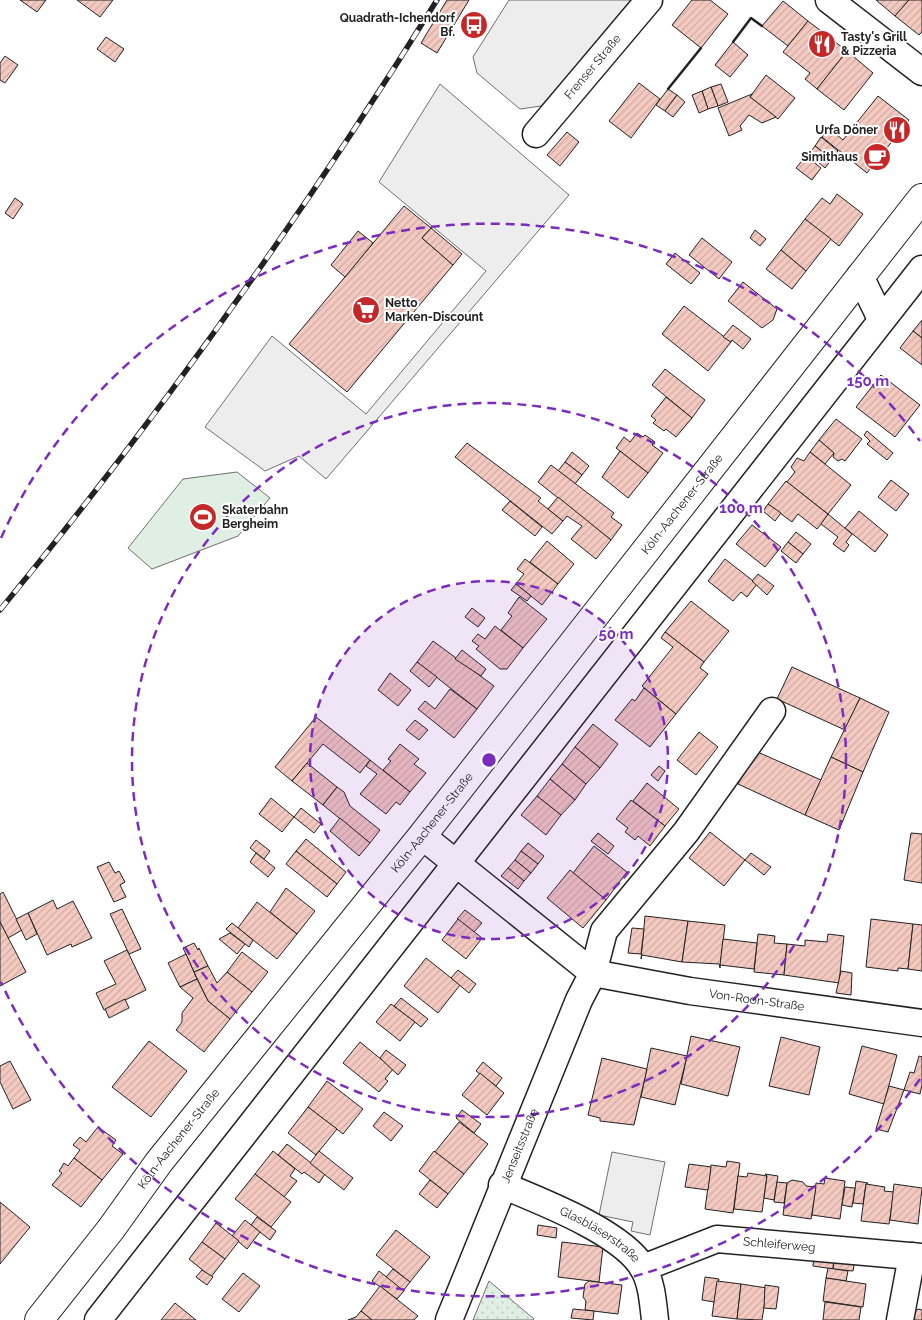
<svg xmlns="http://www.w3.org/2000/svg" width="922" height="1320" font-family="Raleway,sans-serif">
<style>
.park{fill:url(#park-dots);stroke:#6f6f6f}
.pitch{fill:#e0efe3;stroke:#6f6f6f}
.parking{fill:#ededed;stroke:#6f6f6f}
.building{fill:url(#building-hatch);stroke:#222}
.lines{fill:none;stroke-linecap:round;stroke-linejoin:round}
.minor-casing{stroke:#222;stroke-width:29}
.major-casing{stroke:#222;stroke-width:30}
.minor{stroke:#fff;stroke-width:26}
.major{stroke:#fff;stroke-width:28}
.rail-casing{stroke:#222;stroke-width:5.5}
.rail{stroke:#fff;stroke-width:4;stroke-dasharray:11;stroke-linecap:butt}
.wall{stroke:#222;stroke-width:2.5}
.ring{fill:none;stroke:#7b2cbf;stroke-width:2.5;stroke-dasharray:9 6}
.labels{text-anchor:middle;stroke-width:4;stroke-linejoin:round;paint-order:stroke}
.poi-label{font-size:12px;font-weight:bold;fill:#222;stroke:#fff;text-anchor:end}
.street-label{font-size:12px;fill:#222;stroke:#fff}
.centre{fill:#7b2cbf;stroke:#fff;stroke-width:2.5}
.ring-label{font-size:15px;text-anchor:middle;font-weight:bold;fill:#7b2cbf;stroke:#fff;stroke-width:4;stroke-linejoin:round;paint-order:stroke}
</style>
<defs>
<pattern id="park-dots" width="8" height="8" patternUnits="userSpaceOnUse" patternTransform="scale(1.25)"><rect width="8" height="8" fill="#e0efe3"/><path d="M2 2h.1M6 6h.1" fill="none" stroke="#c0cdc2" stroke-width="1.8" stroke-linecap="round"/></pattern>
<pattern id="building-hatch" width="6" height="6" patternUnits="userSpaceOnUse" patternTransform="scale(1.25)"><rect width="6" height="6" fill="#f3c9c0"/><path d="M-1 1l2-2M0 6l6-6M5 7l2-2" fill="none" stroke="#d0aca5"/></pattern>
</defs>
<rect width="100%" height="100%" fill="#fff"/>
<path class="park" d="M 489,1281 L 534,1319 L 533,1320 L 473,1320 Z"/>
<path class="pitch" d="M 237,472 L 270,498 L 238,536 L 152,569 L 128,548 L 183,479 Z"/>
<g class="parking">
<path d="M 509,0 L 633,0 L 541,106 L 520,109 L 477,73 L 473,57 Z"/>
<path d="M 440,84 L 569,195 L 326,479 L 299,456 L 265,471 L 205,427 L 272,336 L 366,414 L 486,271 L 379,182 Z"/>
<path d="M 612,1152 L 665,1162 L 650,1235 L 631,1231 L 633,1222 L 599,1215 Z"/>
</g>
<g class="building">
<path d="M 20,0 L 46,0 L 37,12 Z"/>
<path d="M 77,0 L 113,0 L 100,17 Z"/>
<path d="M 447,0 L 469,0 L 437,53 L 421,43 Z"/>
<path d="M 692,0 L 710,0 L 728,14 L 701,48 L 672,25 Z"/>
<path d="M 876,0 L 909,0 L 895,16 Z"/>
<path d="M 909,0 L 922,0 L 922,32 L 919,35 L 895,16 Z"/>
<path d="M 783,1 L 808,21 L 788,46 L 762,26 Z"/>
<path d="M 808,21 L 847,51 L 817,89 L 805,79 L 810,73 L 783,52 Z"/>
<path d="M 106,37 L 124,49 L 115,62 L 97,49 Z"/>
<path d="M 733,42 L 748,55 L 730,77 L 715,65 Z"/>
<path d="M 847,51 L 873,73 L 844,110 L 817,89 Z"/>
<path d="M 5,56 L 18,65 L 5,83 L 0,80 L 0,63 Z"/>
<path d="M 766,75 L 795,98 L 778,119 L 750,97 Z"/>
<path d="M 639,83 L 660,99 L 631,138 L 609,121 Z"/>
<path d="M 721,84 L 728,102 L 718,106 L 711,87 Z"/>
<path d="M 711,87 L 718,106 L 708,109 L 702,91 Z"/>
<path d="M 668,89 L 677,95 L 665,111 L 656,105 Z"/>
<path d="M 702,91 L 708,109 L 699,113 L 692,95 Z"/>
<path d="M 752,94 L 750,97 L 776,117 L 762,123 L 749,115 L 740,126 L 742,130 L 729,136 L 718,108 Z"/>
<path d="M 677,95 L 685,102 L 673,117 L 665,111 Z"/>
<path d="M 878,96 L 909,120 L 867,173 L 822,137 L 829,128 L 843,140 Z"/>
<path d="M 567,132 L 579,142 L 560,166 L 547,155 Z"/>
<path d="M 821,137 L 838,151 L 832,159 L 815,146 Z"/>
<path d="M 815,146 L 832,159 L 825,168 L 809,154 Z"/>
<path d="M 806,156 L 821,168 L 812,180 L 796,168 Z"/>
<path d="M 837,194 L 863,214 L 839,246 L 805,219 L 822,198 L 830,204 Z"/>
<path d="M 15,198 L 23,204 L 13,219 L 5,213 Z"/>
<path d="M 404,206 L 431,228 L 422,238 L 453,265 L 347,392 L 289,344 Z"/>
<path d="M 805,219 L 831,239 L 806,271 L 781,250 Z"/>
<path d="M 431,228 L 462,254 L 453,265 L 422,238 Z"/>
<path d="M 755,230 L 766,239 L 760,246 L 750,238 Z"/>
<path d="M 358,231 L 373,243 L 345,277 L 331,265 Z"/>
<path d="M 702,238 L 732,262 L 719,279 L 689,255 Z"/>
<path d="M 781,250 L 806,271 L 792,289 L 766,269 Z"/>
<path d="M 675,253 L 700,273 L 691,284 L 666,264 Z"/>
<path d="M 743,282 L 777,309 L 773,320 L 762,328 L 728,301 Z"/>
<path d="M 684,306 L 731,342 L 708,371 L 662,334 Z"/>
<path d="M 922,320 L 922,338 L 913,331 Z"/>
<path d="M 733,325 L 751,339 L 743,349 L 732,340 L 731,342 L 723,337 Z"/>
<path d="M 913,331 L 922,338 L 922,365 L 900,348 Z"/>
<path d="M 665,369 L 705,400 L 692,418 L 652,385 Z"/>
<path d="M 881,375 L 920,405 L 895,437 L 856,407 Z"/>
<path d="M 666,397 L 692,418 L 676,437 L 666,429 L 664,431 L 653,423 L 656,420 L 651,416 Z"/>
<path d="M 836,419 L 862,439 L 845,461 L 842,459 L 838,461 L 833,457 L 834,453 L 819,440 Z"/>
<path d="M 867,431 L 893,453 L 887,460 L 867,444 L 870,441 L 864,435 Z"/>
<path d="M 637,433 L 643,437 L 645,435 L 655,442 L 652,445 L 663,453 L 648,473 L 616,448 L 624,437 L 630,442 Z"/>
<path d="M 819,440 L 834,453 L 825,464 L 810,452 Z"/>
<path d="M 467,443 L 541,498 L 538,501 L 563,521 L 552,534 L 455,457 Z"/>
<path d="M 620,451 L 648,473 L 628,498 L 602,477 Z"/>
<path d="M 572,452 L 589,466 L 582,475 L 565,462 Z"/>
<path d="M 810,452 L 851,485 L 828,514 L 787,482 L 795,472 L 791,467 L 797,458 L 804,461 Z"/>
<path d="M 565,462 L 582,475 L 575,484 L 558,471 Z"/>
<path d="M 551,465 L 614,513 L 611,517 L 622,525 L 611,540 L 538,482 Z"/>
<path d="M 891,480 L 909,494 L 896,511 L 878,497 Z"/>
<path d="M 786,481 L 829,515 L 817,529 L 798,514 L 792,522 L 768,504 Z"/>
<path d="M 558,497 L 611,540 L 596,559 L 571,539 L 582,526 L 567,516 L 563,521 L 548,509 Z"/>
<path d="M 510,501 L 542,527 L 535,536 L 502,510 Z"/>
<path d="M 768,504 L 781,513 L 775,521 L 763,511 Z"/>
<path d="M 859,511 L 888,535 L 875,552 L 845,528 Z"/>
<path d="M 828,514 L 852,534 L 846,542 L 849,545 L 844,552 L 833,544 L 838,537 L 821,524 Z"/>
<path d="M 752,525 L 781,547 L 765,567 L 736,544 Z"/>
<path d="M 796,532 L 811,544 L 803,554 L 788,542 Z"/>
<path d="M 547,541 L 574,564 L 558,584 L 530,562 Z"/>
<path d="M 788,542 L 803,554 L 796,563 L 781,551 Z"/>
<path d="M 525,559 L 558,584 L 542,605 L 516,584 L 524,574 L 517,569 Z"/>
<path d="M 725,559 L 757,584 L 747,597 L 741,592 L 733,601 L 708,581 Z"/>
<path d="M 758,574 L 774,586 L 767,595 L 752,581 Z"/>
<path d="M 516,584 L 531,596 L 527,601 L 511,590 Z"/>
<path d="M 519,597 L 547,619 L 523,648 L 501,630 L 512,616 L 508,613 Z"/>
<path d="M 691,601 L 729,631 L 704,662 L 665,632 Z"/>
<path d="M 472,608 L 485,618 L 478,627 L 465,617 Z"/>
<path d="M 495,626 L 523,648 L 507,669 L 500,669 L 476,649 L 479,646 L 472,641 L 478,634 L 485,639 Z"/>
<path d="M 665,632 L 704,662 L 700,668 L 708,674 L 676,714 L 642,686 L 673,647 L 661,638 Z"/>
<path d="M 433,641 L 494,686 L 477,709 L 417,662 Z"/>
<path d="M 462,650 L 486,669 L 481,676 L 455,659 Z"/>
<path d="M 417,662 L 437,677 L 429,687 L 410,671 Z"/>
<path d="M 792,667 L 860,698 L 845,730 L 777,699 Z"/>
<path d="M 390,673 L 411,690 L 398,706 L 378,690 Z"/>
<path d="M 644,688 L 676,714 L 650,747 L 615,720 L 632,699 L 635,701 Z"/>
<path d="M 450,689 L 477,709 L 454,738 L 418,709 L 425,701 L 435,709 Z"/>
<path d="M 860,698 L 889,712 L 863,772 L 831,757 Z"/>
<path d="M 316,717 L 370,760 L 360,773 L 323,744 L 292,781 L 275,767 Z"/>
<path d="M 415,720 L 428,730 L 419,740 L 406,730 Z"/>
<path d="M 593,724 L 618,744 L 600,768 L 575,747 Z"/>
<path d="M 699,732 L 718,747 L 696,775 L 677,760 Z"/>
<path d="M 400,744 L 419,759 L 414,764 L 426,773 L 410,792 L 383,770 L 391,761 L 388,759 Z"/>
<path d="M 575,747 L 600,768 L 586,784 L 562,764 Z"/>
<path d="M 753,750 L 821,780 L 805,815 L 738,784 Z"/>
<path d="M 831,757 L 863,772 L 839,830 L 805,815 Z"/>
<path d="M 370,760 L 410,792 L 400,805 L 396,802 L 386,814 L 360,794 L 377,774 L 366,766 Z"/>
<path d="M 307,763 L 337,787 L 323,805 L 292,781 Z"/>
<path d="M 562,764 L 586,784 L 575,800 L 550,779 Z"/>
<path d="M 659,766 L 665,771 L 658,781 L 651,775 Z"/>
<path d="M 550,779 L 575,800 L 561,815 L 537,796 Z"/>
<path d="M 647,783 L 679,809 L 665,826 L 633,801 Z"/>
<path d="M 337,787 L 344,792 L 350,806 L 380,830 L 370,843 L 323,805 Z"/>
<path d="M 537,796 L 561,815 L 546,835 L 521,815 Z"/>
<path d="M 271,798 L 294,817 L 282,832 L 259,814 Z"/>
<path d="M 631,800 L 665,826 L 650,846 L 638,836 L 635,840 L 625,832 L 628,828 L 616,819 Z"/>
<path d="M 301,808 L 321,824 L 314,833 L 294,817 Z"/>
<path d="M 340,818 L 370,843 L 359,856 L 330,831 Z"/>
<path d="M 710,832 L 745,860 L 724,886 L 689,858 Z"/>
<path d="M 598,833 L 614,846 L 608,854 L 591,841 Z"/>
<path d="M 911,833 L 922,834 L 922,883 L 904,880 Z"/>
<path d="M 306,839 L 346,872 L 337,884 L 296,851 Z"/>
<path d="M 256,840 L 270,851 L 264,859 L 250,848 Z"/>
<path d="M 528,843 L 544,856 L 538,864 L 521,851 Z"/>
<path d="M 594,846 L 627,872 L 606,900 L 573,873 Z"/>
<path d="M 296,851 L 337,884 L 327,897 L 286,864 Z"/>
<path d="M 521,851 L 538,864 L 531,873 L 515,860 Z"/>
<path d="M 256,853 L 275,868 L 268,877 L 250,862 Z"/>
<path d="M 751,853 L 771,867 L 764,875 L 745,860 Z"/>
<path d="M 515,860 L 531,873 L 524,881 L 508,868 Z"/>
<path d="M 109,862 L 115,873 L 119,871 L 125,882 L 120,885 L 126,897 L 114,902 L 97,867 Z"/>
<path d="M 508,868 L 524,881 L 518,889 L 501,876 Z"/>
<path d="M 570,870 L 606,900 L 583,928 L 547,898 Z"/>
<path d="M 286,888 L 315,911 L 297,934 L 270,912 Z"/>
<path d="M 3,892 L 22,930 L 8,938 L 0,922 L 0,894 Z"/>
<path d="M 53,900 L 57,909 L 73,901 L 92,938 L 72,947 L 71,944 L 47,955 L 28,913 Z"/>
<path d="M 257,902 L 297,934 L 277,959 L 238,928 Z"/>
<path d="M 122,909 L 141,949 L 129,954 L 110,914 Z"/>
<path d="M 465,910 L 482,923 L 474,932 L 457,919 Z"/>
<path d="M 28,913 L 37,934 L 26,940 L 16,919 Z"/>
<path d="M 645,916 L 688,921 L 682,962 L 642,955 L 641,959 Z"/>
<path d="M 458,919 L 482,938 L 466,959 L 442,940 Z"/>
<path d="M 871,919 L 913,924 L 908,969 L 898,968 L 898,971 L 866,967 Z"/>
<path d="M 688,921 L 725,925 L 720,968 L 719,964 L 682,962 Z"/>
<path d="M 0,922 L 26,972 L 0,986 Z"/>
<path d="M 232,923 L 253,940 L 249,947 L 226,929 Z"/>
<path d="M 913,924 L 922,925 L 922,971 L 908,969 Z"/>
<path d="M 632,928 L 644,929 L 641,954 L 628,953 Z"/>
<path d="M 230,933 L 245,944 L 237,954 L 219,939 Z"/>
<path d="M 758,934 L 775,936 L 774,943 L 787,944 L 784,975 L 754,972 Z"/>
<path d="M 828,934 L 844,936 L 839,983 L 784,975 L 787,944 L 805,946 L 805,940 L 827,942 Z"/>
<path d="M 723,939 L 757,943 L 754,969 L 720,965 Z"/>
<path d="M 194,943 L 198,950 L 199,948 L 208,966 L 194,972 L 183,948 Z"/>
<path d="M 127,950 L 146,990 L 104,1010 L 96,993 L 116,984 L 104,961 Z"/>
<path d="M 242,952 L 268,972 L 252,992 L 227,972 Z"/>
<path d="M 186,954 L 197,979 L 180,987 L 168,963 Z"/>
<path d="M 426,958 L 460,985 L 438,1013 L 404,986 Z"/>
<path d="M 208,966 L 217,983 L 227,972 L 252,992 L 230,1019 L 208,1001 L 194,972 Z"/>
<path d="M 458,970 L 476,984 L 469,993 L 451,978 Z"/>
<path d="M 841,971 L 852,973 L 851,995 L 836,993 Z"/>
<path d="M 197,979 L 208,1001 L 230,1019 L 204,1052 L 176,1030 L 182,1022 L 182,1013 L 193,998 L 180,987 Z"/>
<path d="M 401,998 L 428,1019 L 421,1027 L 394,1006 Z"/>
<path d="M 125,999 L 129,1008 L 109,1018 L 105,1009 Z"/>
<path d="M 391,1004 L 415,1022 L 400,1041 L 376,1022 Z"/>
<path d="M 691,1036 L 740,1047 L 728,1096 L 681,1084 Z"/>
<path d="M 781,1037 L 820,1047 L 809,1095 L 769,1086 Z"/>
<path d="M 149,1041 L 187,1071 L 151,1117 L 112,1087 Z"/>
<path d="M 360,1042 L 393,1069 L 385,1079 L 388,1081 L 379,1092 L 343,1063 Z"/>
<path d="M 862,1046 L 897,1055 L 884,1104 L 849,1094 Z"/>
<path d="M 651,1048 L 687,1056 L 675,1105 L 641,1097 Z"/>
<path d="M 386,1050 L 406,1065 L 398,1075 L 380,1058 Z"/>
<path d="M 919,1056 L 922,1057 L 922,1085 L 920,1094 L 904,1090 L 910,1072 L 914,1073 Z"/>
<path d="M 602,1058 L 647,1069 L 634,1125 L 600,1121 L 600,1118 L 588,1115 Z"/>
<path d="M 10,1061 L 31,1100 L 13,1109 L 0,1082 L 0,1066 Z"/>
<path d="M 483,1062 L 502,1078 L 496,1086 L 476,1071 Z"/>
<path d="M 480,1073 L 504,1093 L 487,1115 L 462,1095 Z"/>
<path d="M 327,1081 L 363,1109 L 343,1134 L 308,1107 Z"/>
<path d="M 889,1086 L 904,1090 L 888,1132 L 876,1129 Z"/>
<path d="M 308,1107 L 337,1129 L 316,1155 L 288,1133 Z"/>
<path d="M 462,1110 L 481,1124 L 474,1133 L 456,1118 Z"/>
<path d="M 384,1112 L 403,1126 L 391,1141 L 373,1126 Z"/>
<path d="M 459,1122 L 488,1144 L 464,1174 L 435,1152 Z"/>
<path d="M 98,1127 L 116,1140 L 112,1146 L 123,1154 L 102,1180 L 74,1158 L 80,1150 L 73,1145 L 80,1137 L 86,1142 Z"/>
<path d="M 287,1144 L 325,1174 L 319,1183 L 304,1172 L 302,1174 L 278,1155 Z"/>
<path d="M 273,1151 L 295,1169 L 290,1176 L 297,1181 L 284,1197 L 255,1174 Z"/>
<path d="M 319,1151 L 353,1178 L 344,1190 L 310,1163 Z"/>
<path d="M 434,1151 L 464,1174 L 448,1194 L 419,1171 Z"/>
<path d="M 74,1158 L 102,1180 L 81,1207 L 52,1185 L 62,1173 L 59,1171 L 64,1163 L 68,1166 Z"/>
<path d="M 727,1161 L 740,1163 L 733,1213 L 705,1209 L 711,1165 L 726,1167 Z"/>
<path d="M 689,1164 L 711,1167 L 708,1190 L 685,1187 Z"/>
<path d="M 748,1173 L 767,1176 L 762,1212 L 734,1209 L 738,1176 L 747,1177 Z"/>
<path d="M 255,1174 L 291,1202 L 271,1227 L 235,1199 Z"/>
<path d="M 765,1174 L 778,1176 L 774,1200 L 764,1198 L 767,1176 Z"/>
<path d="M 825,1178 L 845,1181 L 840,1219 L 812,1215 L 816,1183 L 824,1184 Z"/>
<path d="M 430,1180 L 448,1194 L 437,1208 L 419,1194 Z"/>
<path d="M 792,1180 L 803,1182 L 806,1186 L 816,1187 L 811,1219 L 783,1215 L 787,1183 Z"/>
<path d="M 856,1181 L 868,1183 L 866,1184 L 863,1204 L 853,1203 Z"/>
<path d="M 777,1182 L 787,1183 L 784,1203 L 774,1202 Z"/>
<path d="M 866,1184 L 885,1187 L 884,1191 L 894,1192 L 889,1224 L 861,1221 Z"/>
<path d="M 894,1184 L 922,1188 L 918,1224 L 890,1220 Z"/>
<path d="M 845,1187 L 855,1188 L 852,1207 L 842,1205 Z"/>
<path d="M 0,1202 L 30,1227 L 0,1264 Z"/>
<path d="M 257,1217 L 276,1231 L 270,1240 L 251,1225 Z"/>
<path d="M 245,1220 L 260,1232 L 247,1249 L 232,1236 Z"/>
<path d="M 216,1223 L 239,1241 L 225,1259 L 202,1242 Z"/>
<path d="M 538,1225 L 557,1228 L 556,1238 L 537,1235 Z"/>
<path d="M 396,1230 L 430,1257 L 410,1282 L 376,1255 Z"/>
<path d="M 202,1242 L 225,1259 L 211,1277 L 189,1259 Z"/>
<path d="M 562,1242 L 603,1247 L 599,1282 L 558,1277 Z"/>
<path d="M 814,1255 L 834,1258 L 833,1269 L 813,1266 Z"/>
<path d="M 834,1258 L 855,1260 L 853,1271 L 833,1269 Z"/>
<path d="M 828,1268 L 848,1271 L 846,1281 L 826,1278 Z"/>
<path d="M 393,1269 L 410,1282 L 403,1291 L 386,1277 Z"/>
<path d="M 202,1270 L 213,1277 L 207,1285 L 196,1277 Z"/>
<path d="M 379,1271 L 404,1291 L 397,1299 L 372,1281 Z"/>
<path d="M 243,1273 L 260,1286 L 239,1312 L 222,1299 Z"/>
<path d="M 705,1277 L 719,1279 L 714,1302 L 702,1300 Z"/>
<path d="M 826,1278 L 866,1284 L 863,1307 L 823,1301 Z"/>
<path d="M 589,1281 L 622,1285 L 618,1314 L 585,1310 L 586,1301 L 583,1297 L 585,1284 Z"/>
<path d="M 717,1281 L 741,1284 L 737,1319 L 712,1316 Z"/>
<path d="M 741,1284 L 767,1288 L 762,1320 L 737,1319 Z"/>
<path d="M 765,1285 L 779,1287 L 776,1309 L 764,1308 Z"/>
<path d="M 380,1286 L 418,1316 L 414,1320 L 372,1320 L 361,1311 Z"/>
<path d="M 825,1302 L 861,1307 L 859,1320 L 823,1320 Z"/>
<path d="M 175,1303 L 196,1320 L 161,1320 Z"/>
<path d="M 573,1309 L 594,1311 L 593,1320 L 571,1318 Z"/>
<path d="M 918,1309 L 922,1310 L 922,1320 L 913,1320 L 914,1312 Z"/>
<path d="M 361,1311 L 372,1320 L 348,1320 L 356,1317 Z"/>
</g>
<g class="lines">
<g class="minor-casing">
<g id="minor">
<path d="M 829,0 L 922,72"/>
<path id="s1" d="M 536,134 L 649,0"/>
<path d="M 860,276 L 881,319"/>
<path id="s2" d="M 422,836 L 593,973 L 690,991 L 922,1023"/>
<path id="s3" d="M 502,1185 C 540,1201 622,1232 643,1268 C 652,1283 653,1303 655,1320"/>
<path id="s4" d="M 643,1268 L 717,1239 L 922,1257"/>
<path d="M 98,1320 L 922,269"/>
<path id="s5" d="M 449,1320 L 579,1000 L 593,973 L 604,931 L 686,832 L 772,711"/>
<path d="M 900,1320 L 912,1256"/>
</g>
</g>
<g class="major-casing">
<g id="major">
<path id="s6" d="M 39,1320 L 111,1229 L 159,1162 L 422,836 L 922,198"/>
</g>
</g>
<use href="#minor" class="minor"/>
<use href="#major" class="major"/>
<g class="rail-casing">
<path id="rail" d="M 0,610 C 159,417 305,212 437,0"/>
</g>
<use href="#rail" class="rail"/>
<g class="wall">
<path d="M 733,42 L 751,18 L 762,26"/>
<path d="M 668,89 L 701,48"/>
</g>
</g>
<circle cx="489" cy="760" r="179" fill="#7b2cbf" fill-opacity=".12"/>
<g class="ring">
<circle cx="489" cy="760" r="179"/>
<circle cx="489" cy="760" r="357"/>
<path d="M920 1079A536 536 0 0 1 1 982M1 538A536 536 0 0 1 920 441"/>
</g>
<defs>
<g id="bus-disc" transform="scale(1.4375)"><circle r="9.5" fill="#c62828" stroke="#fff"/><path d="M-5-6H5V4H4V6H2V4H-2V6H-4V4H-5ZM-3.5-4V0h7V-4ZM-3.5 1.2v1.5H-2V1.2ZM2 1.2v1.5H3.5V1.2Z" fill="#fff"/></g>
<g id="restaurant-disc" transform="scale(1.4375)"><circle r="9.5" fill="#c62828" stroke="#fff"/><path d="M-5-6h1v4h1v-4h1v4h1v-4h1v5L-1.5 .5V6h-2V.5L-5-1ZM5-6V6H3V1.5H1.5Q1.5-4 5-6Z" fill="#fff"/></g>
<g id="cafe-disc" transform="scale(1.4375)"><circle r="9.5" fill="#c62828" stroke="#fff"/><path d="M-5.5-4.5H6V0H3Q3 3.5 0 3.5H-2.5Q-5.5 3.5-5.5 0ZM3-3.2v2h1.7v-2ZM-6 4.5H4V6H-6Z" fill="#fff"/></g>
<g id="supermarket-disc" transform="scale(1.4375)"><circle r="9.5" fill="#c62828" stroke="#fff"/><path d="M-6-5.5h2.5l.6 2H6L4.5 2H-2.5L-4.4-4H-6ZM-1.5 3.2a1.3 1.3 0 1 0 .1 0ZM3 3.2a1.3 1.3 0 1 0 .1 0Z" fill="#fff"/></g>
<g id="stadium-disc" transform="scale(1.4375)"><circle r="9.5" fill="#c62828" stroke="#fff"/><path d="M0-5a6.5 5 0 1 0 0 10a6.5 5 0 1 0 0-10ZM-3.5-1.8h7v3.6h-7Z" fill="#fff"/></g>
</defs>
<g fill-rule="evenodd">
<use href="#bus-disc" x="474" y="25"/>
<use href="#restaurant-disc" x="822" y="44"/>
<use href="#restaurant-disc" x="897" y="130"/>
<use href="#cafe-disc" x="877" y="157"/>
<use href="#supermarket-disc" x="366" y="310"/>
<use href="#stadium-disc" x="203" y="517"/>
</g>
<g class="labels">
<g class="poi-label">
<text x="455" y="22">Quadrath-Ichendorf<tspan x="455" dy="14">Bf.</tspan></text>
<text x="841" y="41" text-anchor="start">Tasty's Grill<tspan x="841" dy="14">&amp; Pizzeria</tspan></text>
<text x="878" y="134">Urfa Döner</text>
<text x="858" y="161">Simithaus</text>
<text x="385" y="307" text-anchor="start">Netto<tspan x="385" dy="14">Marken-Discount</tspan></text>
<text x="222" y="514" text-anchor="start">Skaterbahn<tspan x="222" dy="14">Bergheim</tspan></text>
</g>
<g class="street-label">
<text dy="4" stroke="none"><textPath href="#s1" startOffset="88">Frenser Straße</textPath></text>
<text dy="4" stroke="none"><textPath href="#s6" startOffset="1039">Köln-Aachener-Straße</textPath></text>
<text dy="4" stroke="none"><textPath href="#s6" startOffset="634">Köln-Aachener-Straße</textPath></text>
<text dy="4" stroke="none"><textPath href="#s2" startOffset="385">Von-Roon-Straße</textPath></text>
<text dy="4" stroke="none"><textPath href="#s6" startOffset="229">Köln-Aachener-Straße</textPath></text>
<text dy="4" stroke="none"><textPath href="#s5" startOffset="188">Jenseitsstraße</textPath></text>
<text dy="4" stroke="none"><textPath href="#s3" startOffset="110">Glasbläserstraße</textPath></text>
<text dy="4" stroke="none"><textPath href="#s4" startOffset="142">Schleiferweg</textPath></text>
</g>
</g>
<circle cx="489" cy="760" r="8" class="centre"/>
<g class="ring-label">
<text x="868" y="386">150 m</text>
<text x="741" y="513">100 m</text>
<text x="616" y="639">50 m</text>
</g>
</svg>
